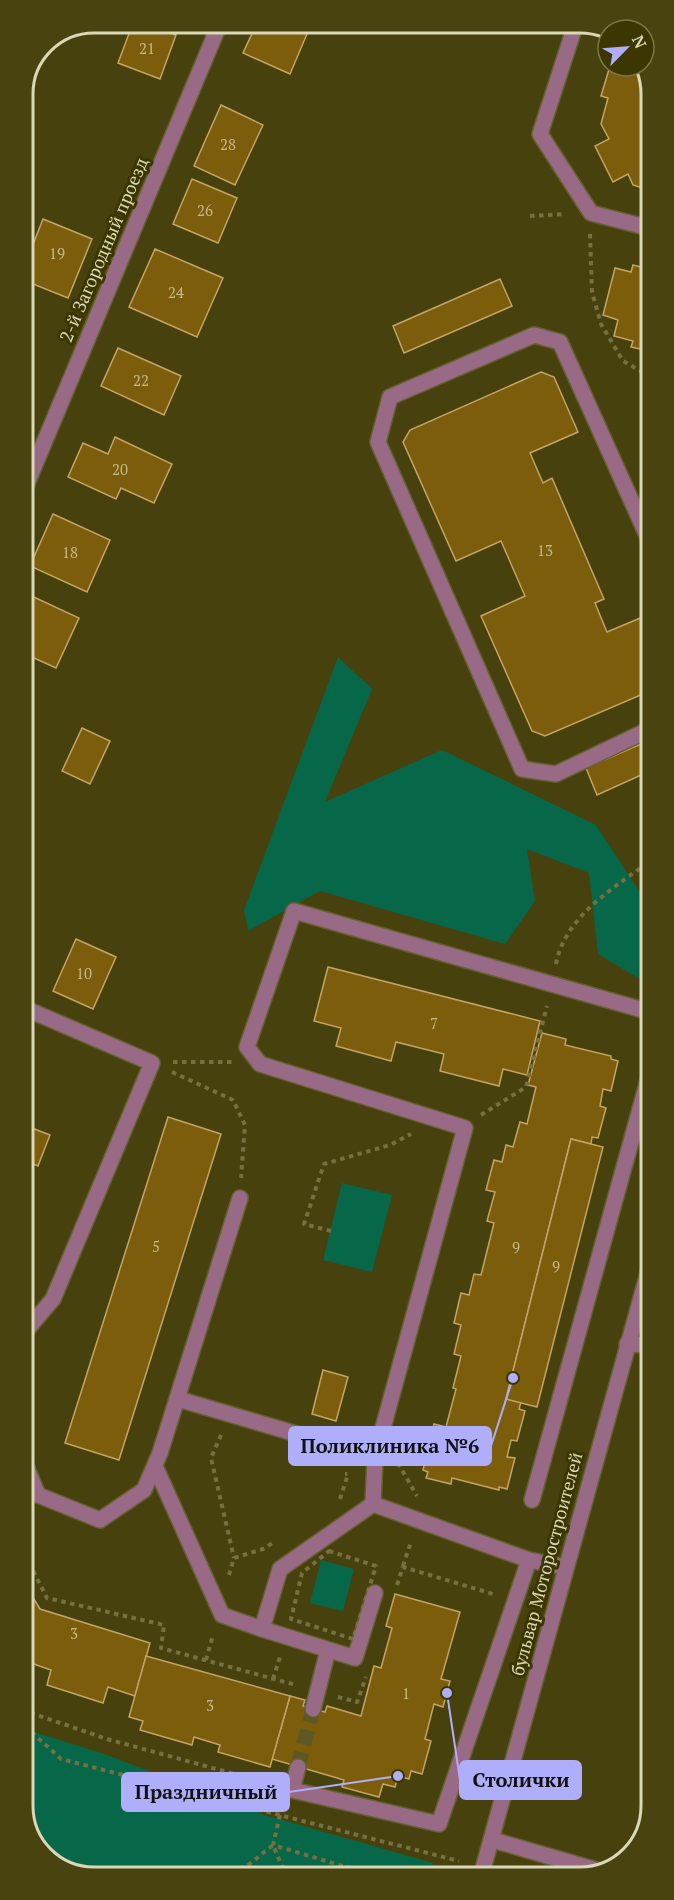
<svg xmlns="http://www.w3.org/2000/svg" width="674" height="1900" font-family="'PT Serif',serif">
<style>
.green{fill:#076749}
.building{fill:#7c5d0c;stroke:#c3a466;stroke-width:1.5}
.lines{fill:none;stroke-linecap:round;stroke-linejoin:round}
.minor-tunnel{stroke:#5d5826;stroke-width:15;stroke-dasharray:15 8;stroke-linecap:butt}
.minor-casing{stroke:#64602f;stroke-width:18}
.path{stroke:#747041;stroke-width:4;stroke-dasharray:4.5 4.5;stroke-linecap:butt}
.minor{stroke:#996a85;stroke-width:15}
.labels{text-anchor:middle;stroke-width:6;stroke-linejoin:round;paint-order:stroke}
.number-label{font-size:15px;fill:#c2b98c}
.street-label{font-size:18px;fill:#dad8b7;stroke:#3c3700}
.rim{fill:none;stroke:#dad8b7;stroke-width:3}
.leader{fill:none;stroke:#afaefa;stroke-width:2}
.callout-dot{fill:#afaefa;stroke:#3c3700;stroke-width:2}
.callout{fill:#afaefa;stroke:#afaefa;stroke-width:2}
.callout-label{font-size:20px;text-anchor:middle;font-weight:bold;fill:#111}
</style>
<rect width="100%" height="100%" fill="#47420d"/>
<g class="green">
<path d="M 338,657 L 372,689 L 325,802 L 442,750 L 596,825 L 639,891 L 650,895 L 650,985 L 598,954 L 589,873 L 527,849 L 535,901 L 505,944 L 320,891 L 248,931 L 244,910 Z"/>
<path d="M 342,1183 L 392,1195 L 372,1272 L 323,1260 Z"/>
<path d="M 321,1560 L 354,1569 L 343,1611 L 310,1603 Z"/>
<path d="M 25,1729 L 107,1755 L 265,1815 L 433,1863 L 431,1876 L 89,1877 L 47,1860 L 25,1825 Z"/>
</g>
<g class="building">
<path d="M 133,23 L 143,23 L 176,35 L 160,79 L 118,63 Z"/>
<path d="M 257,23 L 282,23 L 307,34 L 290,74 L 243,53 Z"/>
<path d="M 610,66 L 643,66 L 649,75 L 649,190 L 633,185 L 628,174 L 613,182 L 595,146 L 609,139 L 601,124 L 608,98 L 601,96 Z"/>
<path d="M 221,105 L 263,125 L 235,185 L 194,166 Z"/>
<path d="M 192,179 L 237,198 L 218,243 L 173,224 Z"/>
<path d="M 43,219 L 92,239 L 68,298 L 23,280 L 23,270 Z"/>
<path d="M 155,249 L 223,278 L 197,337 L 129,307 Z"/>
<path d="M 633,265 L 649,269 L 649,351 L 631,347 L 633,341 L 614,336 L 618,320 L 603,315 L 615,268 L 631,272 Z"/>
<path d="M 500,279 L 512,306 L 404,353 L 393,326 Z"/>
<path d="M 118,348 L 181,376 L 164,415 L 101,386 Z"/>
<path d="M 541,372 L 554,377 L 578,432 L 530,453 L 543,483 L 552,478 L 604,599 L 595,603 L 607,632 L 650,614 L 650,691 L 545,736 L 532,731 L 481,616 L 525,596 L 501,541 L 456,561 L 403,442 L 410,430 Z"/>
<path d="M 23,396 L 31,400 L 23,417 Z"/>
<path d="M 115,437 L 172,464 L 154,503 L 121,488 L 116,499 L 68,477 L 83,443 L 108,454 Z"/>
<path d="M 53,514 L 110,540 L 87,592 L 30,566 Z"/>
<path d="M 23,592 L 79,618 L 56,668 L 23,653 Z"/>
<path d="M 82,728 L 110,741 L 90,784 L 62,771 Z"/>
<path d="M 650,740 L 650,771 L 597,795 L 586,768 Z"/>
<path d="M 76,939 L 116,957 L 93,1009 L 53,991 Z"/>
<path d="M 328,967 L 540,1021 L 527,1075 L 503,1069 L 499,1086 L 440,1071 L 444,1054 L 396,1042 L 391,1061 L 336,1046 L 341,1028 L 314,1021 Z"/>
<path d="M 542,1033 L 566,1039 L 565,1045 L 611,1056 L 611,1059 L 618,1061 L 611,1091 L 603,1089 L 600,1106 L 606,1108 L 598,1138 L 592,1137 L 591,1144 L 571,1139 L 506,1399 L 521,1402 L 519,1409 L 525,1411 L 517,1441 L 511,1440 L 507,1457 L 515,1458 L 507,1489 L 499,1487 L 499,1490 L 452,1478 L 451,1484 L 426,1478 L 428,1472 L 423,1470 L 434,1424 L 446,1427 L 456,1389 L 453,1388 L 461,1356 L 454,1354 L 461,1325 L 454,1323 L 461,1293 L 469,1295 L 474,1274 L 481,1275 L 494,1223 L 487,1221 L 495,1192 L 486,1190 L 494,1160 L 502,1162 L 506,1145 L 513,1147 L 520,1122 L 527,1124 L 536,1087 L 528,1085 Z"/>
<path d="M 168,1117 L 221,1134 L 119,1460 L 65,1443 Z"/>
<path d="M 24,1125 L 50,1135 L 38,1166 L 24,1160 Z"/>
<path d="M 571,1139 L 603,1147 L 537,1407 L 506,1399 Z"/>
<path d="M 323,1370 L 348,1377 L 336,1421 L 312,1414 Z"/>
<path d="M 25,1574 L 33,1589 L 29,1591 L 40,1609 L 150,1643 L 135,1696 L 108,1687 L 103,1703 L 47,1685 L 51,1670 L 25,1661 Z"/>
<path d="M 395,1594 L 460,1612 L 441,1679 L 450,1681 L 443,1707 L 434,1704 L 425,1739 L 431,1741 L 422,1774 L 411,1771 L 409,1779 L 398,1776 L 395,1787 L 383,1784 L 379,1797 L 342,1787 L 344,1780 L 272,1759 L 290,1696 L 305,1700 L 303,1706 L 313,1709 L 325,1712 L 327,1706 L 361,1716 L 374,1666 L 381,1668 L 392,1628 L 386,1626 Z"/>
<path d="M 146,1656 L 290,1696 L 270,1767 L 218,1752 L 220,1745 L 194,1737 L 192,1745 L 140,1730 L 143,1721 L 129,1717 Z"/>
<path d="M 650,1784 L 651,1807 L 646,1824 L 641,1823 Z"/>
</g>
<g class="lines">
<path class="minor-tunnel" d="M 298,1767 L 313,1709"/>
<g class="minor-casing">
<g id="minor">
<path d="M 576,23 L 540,134 L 591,213 L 649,228"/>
<path d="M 23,493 L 220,23"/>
<path d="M 650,542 L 560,342 L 534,335 L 390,397 L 378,442 L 522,769 L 556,774 L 650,729"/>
<path d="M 24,1008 L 152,1063 L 53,1299 L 24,1333"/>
<path d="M 627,1344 L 651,1345"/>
<path d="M 178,1399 L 375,1457"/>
<path d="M 25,1464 L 38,1495 L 100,1520 L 144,1490 L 160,1453 L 240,1198"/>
<path d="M 155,1466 L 222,1615 L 262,1629 L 280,1569 L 373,1504"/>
<path d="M 532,1500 L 650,1073"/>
<path d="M 565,1567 L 529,1560 L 373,1504 L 375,1457 L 465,1128 L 260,1064 L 247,1047 L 294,911 L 650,1012"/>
<path d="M 262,1629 L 355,1658 L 375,1593"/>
<path d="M 313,1709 L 328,1650"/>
<path d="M 298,1767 L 292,1790 L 439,1824 L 529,1560"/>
<path d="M 493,1840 L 603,1872"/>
<path d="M 481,1876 L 651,1262"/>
</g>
</g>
<g class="path">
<path d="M 530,216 L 566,214"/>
<path d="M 590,234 L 592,292 L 601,324 L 623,361 L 649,376"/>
<path d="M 556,964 C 565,916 614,888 650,861"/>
<path d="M 173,1062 L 232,1062"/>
<path d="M 172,1072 L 233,1100 L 245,1125 L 241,1178"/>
<path d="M 481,1115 L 526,1087 L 547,1006"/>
<path d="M 331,1231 L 304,1224 L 324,1164 L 390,1145 L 411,1134"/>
<path d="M 221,1435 L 211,1458 L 234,1558"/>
<path d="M 398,1463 L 417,1496"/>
<path d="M 340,1499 L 348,1474 L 345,1474"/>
<path d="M 329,1551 L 376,1566 L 353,1639 L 291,1619 L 302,1573 Z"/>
<path d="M 25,1555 L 47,1598 L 164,1625 L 161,1648 L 296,1685"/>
<path d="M 403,1566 L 411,1542"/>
<path d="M 229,1575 L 234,1558 L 263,1549 L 274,1542"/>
<path d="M 397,1585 L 403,1567 L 493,1594"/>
<path d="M 206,1660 L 213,1635"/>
<path d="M 273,1679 L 280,1657"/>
<path d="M 338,1697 L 357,1702 L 366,1677"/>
<path d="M 25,1705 L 34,1714 L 107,1739 L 271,1784"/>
<path d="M 25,1726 L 61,1759 L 459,1861"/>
<path d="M 280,1815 L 273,1845 L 376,1876"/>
<path d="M 214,1877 L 247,1866 L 273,1845 L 286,1876"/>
</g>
<use href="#minor" class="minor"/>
</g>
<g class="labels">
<g class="number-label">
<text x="147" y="54">21</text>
<text x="228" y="150">28</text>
<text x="205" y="216">26</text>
<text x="57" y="259">19</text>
<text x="176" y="298">24</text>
<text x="141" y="386">22</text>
<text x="120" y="475">20</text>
<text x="545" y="556">13</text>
<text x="70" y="558">18</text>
<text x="84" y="979">10</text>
<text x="434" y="1029">7</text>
<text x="156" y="1252">5</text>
<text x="516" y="1253">9</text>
<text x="556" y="1272">9</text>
<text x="74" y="1639">3</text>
<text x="406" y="1699">1</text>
<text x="210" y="1711">3</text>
</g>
<g class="street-label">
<text transform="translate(104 250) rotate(-67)" y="6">2-й Загородный проезд</text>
<text transform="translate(547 1564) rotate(-75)" y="6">бульвар Моторостроителей</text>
</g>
</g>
<path d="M0 0H674V1900H0ZM94 33H580A61 61 0 0 1 641 94V1806A61 61 0 0 1 580 1867H94A61 61 0 0 1 33 1806V94A61 61 0 0 1 94 33Z" fill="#49440f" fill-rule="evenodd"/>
<path class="rim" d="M94 33H580A61 61 0 0 1 641 94V1806A61 61 0 0 1 580 1867H94A61 61 0 0 1 33 1806V94A61 61 0 0 1 94 33Z"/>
<path class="leader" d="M513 1378L491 1446M447 1693L460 1780M398 1776L289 1792"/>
<g class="callout-dot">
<circle cx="513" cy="1378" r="6"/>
<circle cx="447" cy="1693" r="6"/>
<circle cx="398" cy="1776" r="6"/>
</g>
<g class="callout">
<rect x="289" y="1427" width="202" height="38" rx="6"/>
<rect x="460" y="1761" width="121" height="38" rx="6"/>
<rect x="122" y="1773" width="167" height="38" rx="6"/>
</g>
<g class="callout-label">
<text x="390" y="1453">Поликлиника №6</text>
<text x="521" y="1787">Столички</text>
<text x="206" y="1799">Праздничный</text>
</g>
<g transform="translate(626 48) rotate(65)"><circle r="28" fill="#3c3700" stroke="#7b7749" stroke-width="1.5"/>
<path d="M0-4.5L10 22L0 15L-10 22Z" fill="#afaefa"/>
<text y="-9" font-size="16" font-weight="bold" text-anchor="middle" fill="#dad8b7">N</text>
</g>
</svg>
